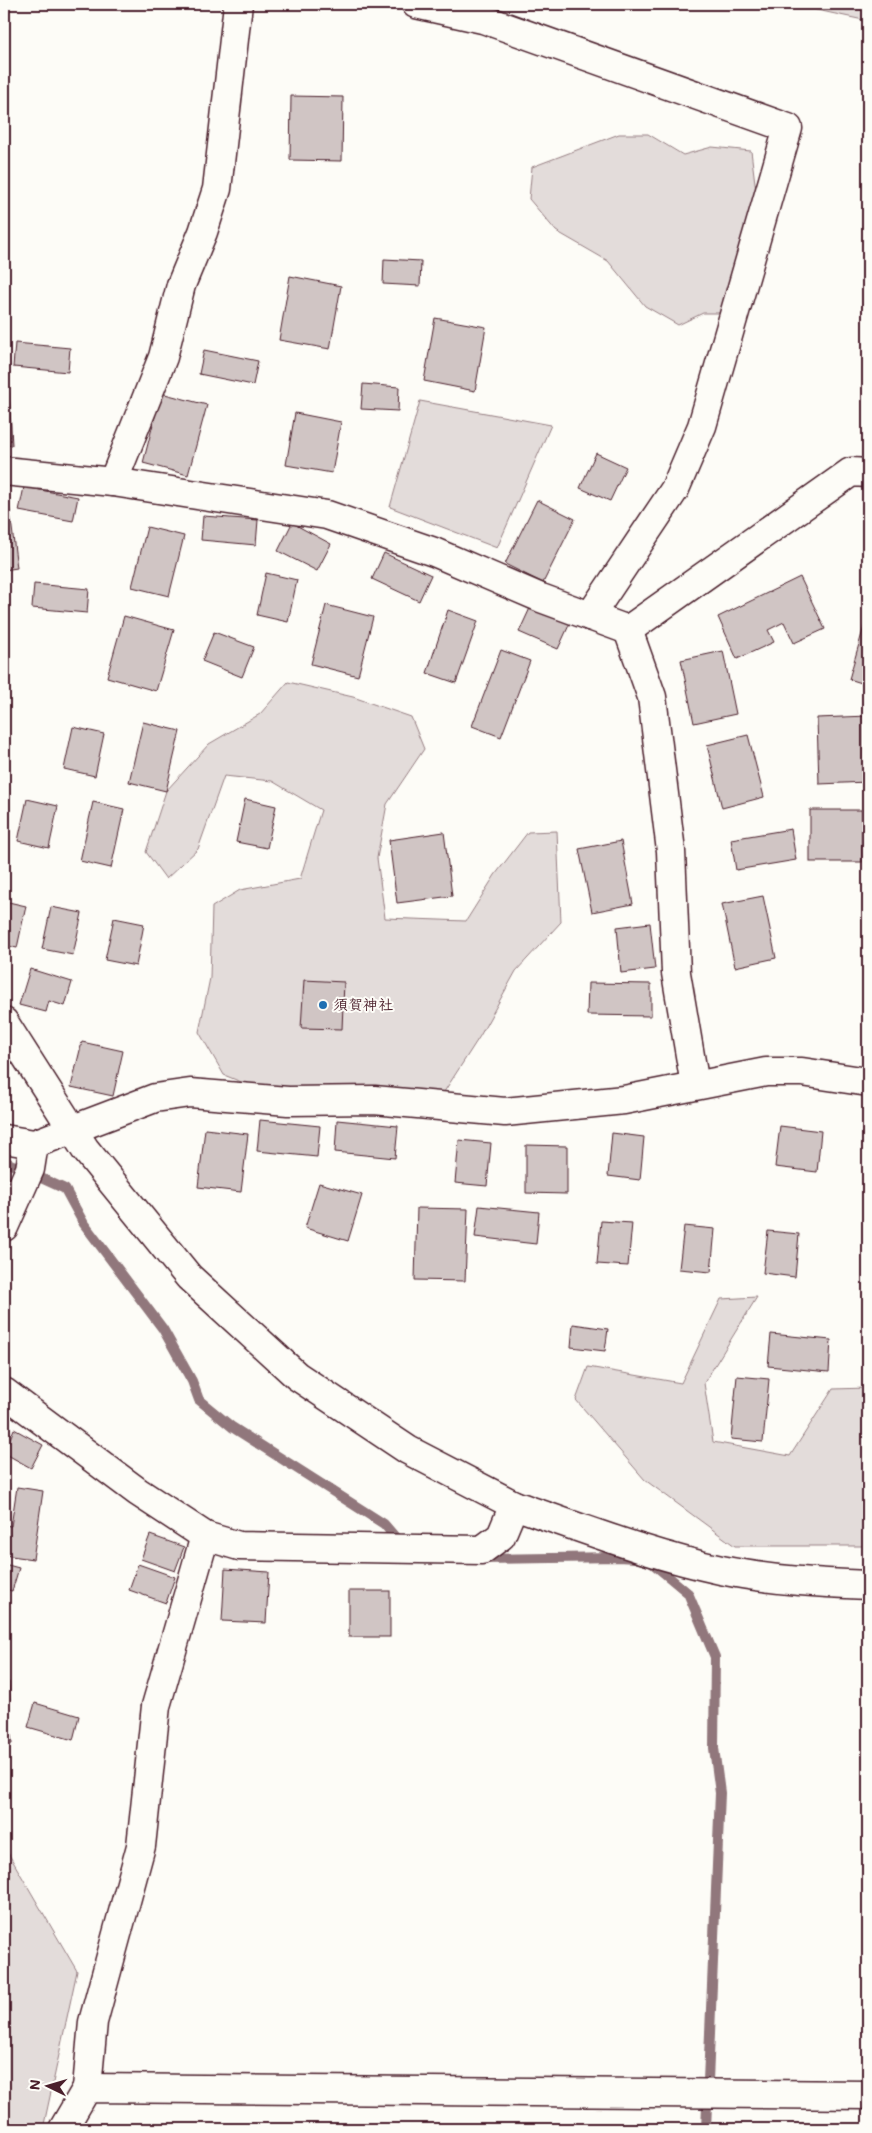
<svg xmlns="http://www.w3.org/2000/svg" width="872" height="2133" font-family="Mali,'Klee One',sans-serif">
<style>
.green{fill:#e3dcda;stroke:#967e82}
.lines{fill:none;stroke-linecap:round;stroke-linejoin:round}
.stream{stroke:#91777b;stroke-width:10}
.building{fill:#d0c5c4;stroke:#4a1f2b}
.minor-casing{stroke:#4a1f2b;stroke-width:31}
.minor{stroke:#fdfcf7;stroke-width:28}
.poi-dot{fill:#1f6fb2;stroke:#fdfcf7;stroke-width:2}
.labels{text-anchor:middle;stroke-width:4;stroke-linejoin:round;paint-order:stroke}
.poi-label{font-size:15px;font-weight:bold;fill:#4a1f2b;stroke:#fdfcf7;text-anchor:start}
</style>
<rect width="100%" height="100%" fill="#fdfcf7"/>
<filter id="ink" filterUnits="userSpaceOnUse"><feTurbulence type="fractalNoise" baseFrequency=".02" numOctaves="2"/><feDisplacementMap in="SourceGraphic" scale="10" xChannelSelector="R" yChannelSelector="G"/><feConvolveMatrix kernelMatrix="1 2 1 2 8 2 1 2 1" color-interpolation-filters="sRGB"/></filter>
<g filter="url(#ink)">
<g class="green">
<path d="M 789,4 L 868,4 L 868,21 Z"/>
<path d="M 619,134 L 648,134 L 683,155 L 712,147 L 751,151 L 756,191 L 722,313 L 703,313 L 678,325 L 645,306 L 608,261 L 556,231 L 529,199 L 532,167 Z"/>
<path d="M 420,401 L 551,425 L 497,548 L 390,507 Z"/>
<path d="M 288,682 L 353,697 L 411,717 L 424,749 L 387,804 L 377,858 L 385,918 L 466,921 L 495,875 L 528,832 L 557,831 L 561,922 L 516,971 L 480,1036 L 444,1092 L 392,1102 L 288,1101 L 224,1075 L 199,1032 L 210,978 L 212,907 L 240,890 L 300,879 L 321,810 L 272,781 L 224,776 L 198,849 L 166,879 L 146,852 L 166,791 L 209,744 L 260,714 Z"/>
<path d="M 757,1297 L 704,1383 L 713,1442 L 790,1456 L 833,1389 L 868,1388 L 868,1546 L 735,1546 L 645,1480 L 576,1400 L 588,1367 L 681,1383 L 721,1299 Z"/>
<path d="M 4,1846 L 77,1971 L 43,2129 L 4,2129 Z"/>
</g>
<g class="lines">
<g class="stream">
<path d="M 4,1161 L 65,1189 L 84,1224 L 163,1329 L 192,1381 L 199,1400 L 232,1427 L 384,1524 L 402,1545"/>
<path d="M 481,1559 L 618,1557 L 635,1558 L 652,1563 L 688,1593 L 715,1657 L 714,1748 L 720,1793 L 706,2129"/>
</g>
</g>
<g class="building">
<path d="M 291,96 L 343,97 L 342,161 L 290,160 Z"/>
<path d="M 384,259 L 421,261 L 420,286 L 383,284 Z"/>
<path d="M 290,276 L 341,286 L 330,349 L 279,340 Z"/>
<path d="M 435,318 L 486,327 L 475,391 L 424,381 Z"/>
<path d="M 15,343 L 70,348 L 68,372 L 13,367 Z"/>
<path d="M 204,350 L 258,361 L 253,385 L 199,374 Z"/>
<path d="M 363,384 L 399,387 L 398,411 L 361,409 Z"/>
<path d="M 4,392 L 9,392 L 12,445 L 4,446 Z"/>
<path d="M 161,393 L 207,405 L 188,475 L 143,463 Z"/>
<path d="M 295,413 L 341,422 L 332,473 L 286,465 Z"/>
<path d="M 596,453 L 626,467 L 610,501 L 580,488 Z"/>
<path d="M 24,487 L 78,497 L 73,521 L 19,511 Z"/>
<path d="M 537,500 L 575,519 L 543,583 L 505,564 Z"/>
<path d="M 9,504 L 17,568 L 4,570 L 4,505 Z"/>
<path d="M 203,516 L 258,520 L 256,545 L 201,540 Z"/>
<path d="M 292,523 L 331,544 L 317,571 L 278,551 Z"/>
<path d="M 147,527 L 184,536 L 169,596 L 132,587 Z"/>
<path d="M 384,553 L 431,575 L 419,601 L 372,579 Z"/>
<path d="M 266,573 L 297,580 L 288,622 L 257,615 Z"/>
<path d="M 800,577 L 825,629 L 794,643 L 784,622 L 768,630 L 774,642 L 737,659 L 718,617 Z"/>
<path d="M 34,584 L 89,589 L 87,613 L 32,608 Z"/>
<path d="M 326,605 L 373,617 L 358,676 L 311,664 Z"/>
<path d="M 531,606 L 570,623 L 558,649 L 519,632 Z"/>
<path d="M 448,610 L 478,621 L 456,683 L 427,673 Z"/>
<path d="M 124,616 L 174,630 L 156,691 L 107,677 Z"/>
<path d="M 865,623 L 868,624 L 868,685 L 849,679 Z"/>
<path d="M 214,632 L 254,647 L 242,677 L 202,661 Z"/>
<path d="M 501,650 L 530,661 L 501,737 L 472,726 Z"/>
<path d="M 723,651 L 736,714 L 694,723 L 681,660 Z"/>
<path d="M 868,716 L 868,782 L 819,784 L 817,718 Z"/>
<path d="M 143,722 L 180,731 L 166,791 L 129,782 Z"/>
<path d="M 73,727 L 104,734 L 95,776 L 64,769 Z"/>
<path d="M 748,735 L 764,797 L 722,808 L 707,745 Z"/>
<path d="M 27,799 L 58,806 L 49,848 L 18,841 Z"/>
<path d="M 245,799 L 276,806 L 267,848 L 236,842 Z"/>
<path d="M 93,802 L 124,809 L 111,868 L 80,861 Z"/>
<rect x="810" y="810" width="52" height="52"/>
<path d="M 791,829 L 796,860 L 736,870 L 731,839 Z"/>
<path d="M 444,832 L 452,896 L 397,903 L 389,840 Z"/>
<path d="M 621,841 L 633,904 L 592,912 L 579,849 Z"/>
<path d="M 763,896 L 776,958 L 735,967 L 722,904 Z"/>
<path d="M 4,901 L 26,906 L 17,948 L 4,945 Z"/>
<path d="M 51,907 L 82,913 L 73,955 L 42,949 Z"/>
<path d="M 114,918 L 144,924 L 136,966 L 105,960 Z"/>
<path d="M 650,923 L 655,969 L 621,973 L 617,927 Z"/>
<path d="M 30,969 L 72,982 L 65,1006 L 49,1001 L 46,1012 L 19,1005 Z"/>
<path d="M 304,980 L 344,982 L 342,1029 L 301,1028 Z"/>
<path d="M 588,983 L 651,984 L 651,1016 L 587,1015 Z"/>
<path d="M 82,1042 L 123,1051 L 113,1096 L 71,1087 Z"/>
<path d="M 260,1120 L 320,1126 L 317,1157 L 257,1151 Z"/>
<path d="M 337,1120 L 398,1126 L 395,1158 L 335,1152 Z"/>
<path d="M 780,1126 L 821,1131 L 817,1172 L 775,1167 Z"/>
<path d="M 205,1129 L 248,1134 L 241,1192 L 198,1187 Z"/>
<path d="M 612,1133 L 644,1137 L 640,1180 L 608,1176 Z"/>
<path d="M 459,1140 L 491,1143 L 487,1186 L 455,1183 Z"/>
<path d="M 526,1145 L 567,1146 L 567,1194 L 526,1193 Z"/>
<path d="M 319,1183 L 362,1195 L 348,1241 L 305,1228 Z"/>
<path d="M 479,1206 L 539,1212 L 536,1244 L 475,1237 Z"/>
<path d="M 417,1208 L 468,1209 L 465,1281 L 415,1280 Z"/>
<path d="M 601,1221 L 632,1223 L 628,1266 L 597,1264 Z"/>
<path d="M 684,1226 L 715,1229 L 711,1272 L 679,1269 Z"/>
<path d="M 768,1231 L 799,1234 L 795,1277 L 763,1273 Z"/>
<path d="M 573,1324 L 608,1329 L 605,1351 L 571,1347 Z"/>
<path d="M 771,1334 L 831,1340 L 829,1372 L 768,1366 Z"/>
<path d="M 737,1376 L 769,1379 L 763,1442 L 731,1439 Z"/>
<path d="M 14,1429 L 43,1445 L 31,1468 L 4,1453 Z"/>
<path d="M 17,1487 L 43,1491 L 33,1559 L 4,1555 L 4,1525 L 11,1526 Z"/>
<path d="M 150,1535 L 184,1547 L 175,1571 L 141,1559 Z"/>
<path d="M 4,1564 L 19,1568 L 12,1591 L 4,1589 Z"/>
<path d="M 138,1564 L 175,1577 L 166,1603 L 129,1590 Z"/>
<path d="M 225,1569 L 269,1572 L 266,1623 L 222,1621 Z"/>
<rect x="349" y="1591" width="41" height="46"/>
<path d="M 4,1682 L 9,1682 L 10,1700 L 4,1700 Z"/>
<path d="M 35,1703 L 79,1716 L 73,1740 L 28,1727 Z"/>
<path d="M 4,1706 L 8,1706 L 12,1744 L 4,1745 Z"/>
</g>
<g class="lines">
<g class="minor-casing">
<g id="minor">
<path d="M 416,4 L 483,19 L 788,128 L 702,426 L 675,489 L 590,616"/>
<path d="M 4,471 L 113,482 L 327,515 L 434,552 L 541,598 L 628,630"/>
<path d="M 113,482 L 163,357 L 181,285 L 203,232 L 217,189 L 238,4"/>
<path d="M 628,630 L 652,697 L 671,851 L 676,973 L 695,1085"/>
<path d="M 628,630 L 851,472 L 868,473"/>
<path d="M 4,1022 L 85,1149 L 189,1277 L 297,1376 L 408,1450 L 514,1505"/>
<path d="M 4,1139 L 34,1144 L 155,1098 L 190,1093 L 288,1101 L 374,1100 L 505,1112 L 624,1100 L 766,1072 L 802,1072 L 868,1082"/>
<path d="M 4,1227 L 30,1169 L 34,1144"/>
<path d="M 4,1392 L 138,1492 L 205,1536 L 239,1546 L 482,1550 L 501,1536 L 514,1505 C 582,1528 650,1555 721,1570 C 769,1580 819,1583 868,1585"/>
<path d="M 87,2088 L 93,2022 L 141,1846 L 156,1706 L 205,1536"/>
<path d="M 63,2129 L 87,2088 L 868,2095"/>
</g>
</g>
<use href="#minor" class="minor"/>
</g>
</g>
<circle class="poi-dot" cx="323" cy="1005" r="5"/>
<g class="labels">
<g class="poi-label">
<text x="333" y="1010">須賀神社</text>
</g>
</g>
<rect width="872" height="2133" fill="none" stroke="#fdfcf7" stroke-width="20"/>
<rect x="10" y="10" width="852" height="2113" fill="none" stroke="#4a1f2b" stroke-width="2" filter="url(#ink)"/>
<g transform="translate(48 2086) rotate(275)" stroke="#fdfcf7" stroke-width="4" paint-order="stroke">
<path d="M0-4L9 19L0 12L-9 19Z" fill="#4a1f2b"/>
<text y="-8" font-size="14" font-weight="bold" text-anchor="middle" fill="#4a1f2b">N</text>
</g>
</svg>
